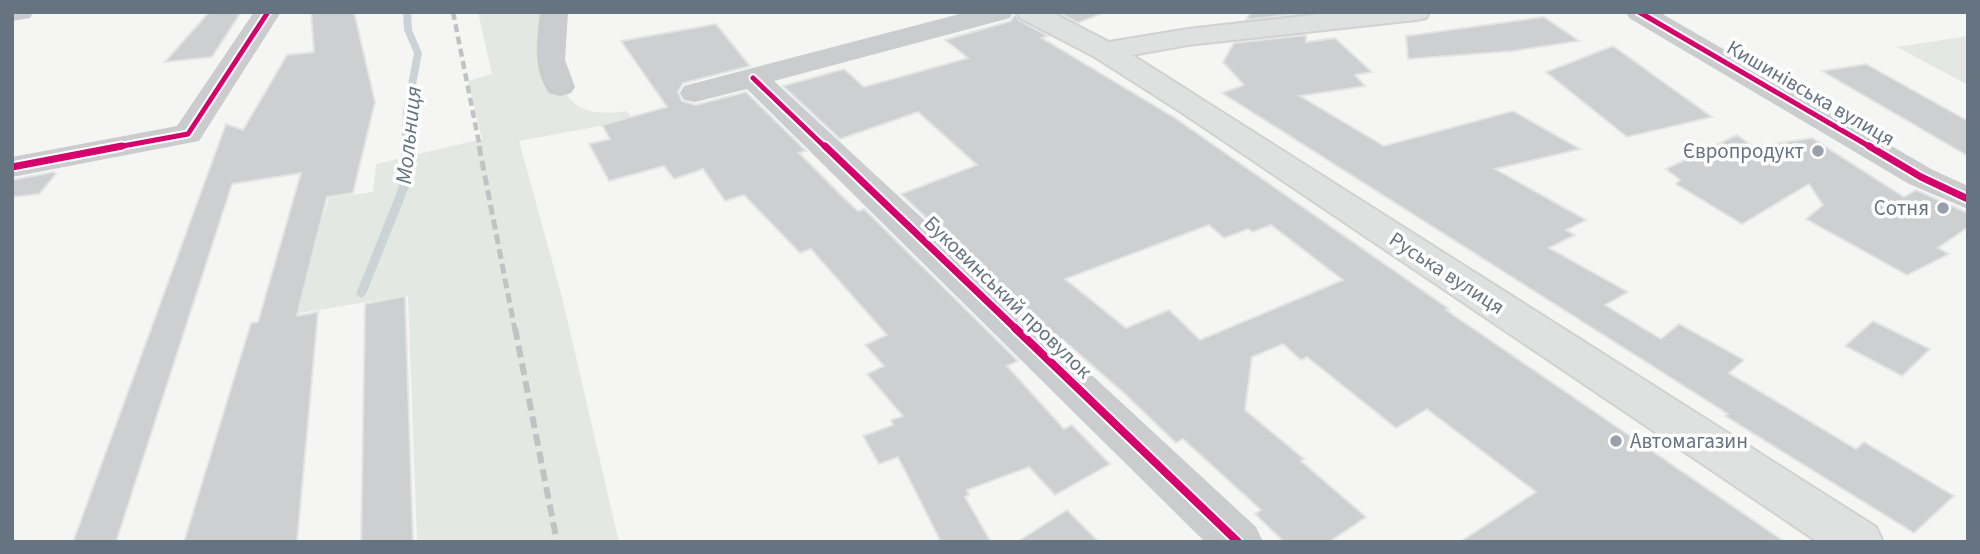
<svg xmlns="http://www.w3.org/2000/svg" width="1980" height="554" font-family="'Source Sans 3',sans-serif">
<style>
.green{fill:#e4e8e2}
.lines{fill:none;stroke-linecap:round;stroke-linejoin:round}
.stream{fill:#ccd3d6;fill-rule:evenodd}
.building{fill:#cecfd0;stroke:#e4e4e4;stroke-width:2;fill-rule:evenodd}
.major-casing{stroke:#d1d1d2;stroke-width:4}
.minor{fill:#cacccd;fill-rule:evenodd}
.major{fill:#dfe0e0;fill-rule:evenodd}
.rail-far2{stroke:#c1c2c3;stroke-width:4.5;stroke-dasharray:8 4.5;stroke-linecap:butt}
.rail-far1{stroke:#c1c2c3;stroke-width:5;stroke-dasharray:10 5;stroke-linecap:butt}
.rail{stroke:#c1c2c3;stroke-width:6;stroke-dasharray:12 6;stroke-linecap:butt}
.cycleway-far2-casing{stroke:#fff;stroke-width:9}
.cycleway-far1-casing{stroke:#fff;stroke-width:11}
.cycleway-casing{stroke:#fff;stroke-width:12}
.cycleway-far2{stroke:#d6006c;stroke-width:5}
.cycleway-far1{stroke:#d6006c;stroke-width:7}
.cycleway{stroke:#d6006c;stroke-width:8}
.poi-dot{fill:#98a1aa;stroke:#fff;stroke-width:2.5}
.labels{text-anchor:middle;stroke-width:7;stroke-linejoin:round;paint-order:stroke}
.street-label{font-size:21px;fill:#667482;stroke:#fff}
.poi-label{font-size:21px;fill:#667482;stroke:#fff;text-anchor:end}
.water-label{font-size:23px;font-style:italic;fill:#63757f;stroke:#fff}
</style>
<rect width="100%" height="100%" fill="#f5f5f4"/>
<g class="green">
<path d="M 478,12 L 552,12 C 559,68 550,123 626,111 L 631,117 L 600,126 L 519,141 L 562,297 L 619,542 L 417,542 L 408,295 L 294,314 L 329,198 L 373,192 L 376,164 L 482,139 L 468,81 L 492,74 Z"/>
<path d="M 1968,36 L 1968,85 L 1897,47 Z"/>
</g>
<g class="lines">
<path class="stream" d="M 403,12 L 411,12 L 412,30 L 422,53 L 411,111 L 409,187 L 366,294 L 361,298 L 356,294 L 399,187 L 403,111 L 414,53 L 404,30 Z"/>
</g>
<g class="building">
<path d="M 209,12 L 241,12 L 212,57 L 165,62 Z"/>
<path d="M 311,12 L 354,12 L 375,102 L 353,193 L 327,197 L 297,316 L 318,312 L 297,542 L 184,542 L 251,323 L 258,322 L 301,173 L 232,184 L 116,542 L 73,542 L 226,124 L 243,130 L 287,55 L 314,52 Z"/>
<path d="M 1057,12 L 1103,12 L 1103,13 L 1078,23 Z"/>
<path d="M 1251,12 L 1305,12 L 1305,13 L 1246,20 Z"/>
<path d="M 1015,14 L 1019,20 L 1048,36 L 1042,38 L 1175,118 L 1449,309 L 1446,310 L 1785,542 L 1460,542 L 1536,492 L 1427,409 L 1396,428 L 1307,357 L 1301,360 L 1283,344 L 1252,357 L 1245,410 L 1304,459 L 1301,461 L 1366,517 L 1329,542 L 1284,542 L 1255,514 L 1261,510 L 1183,439 L 1176,443 L 1125,394 L 1062,339 L 1059,341 L 901,194 L 977,165 L 918,112 L 840,139 L 783,86 L 844,69 L 864,87 L 968,58 L 945,40 L 1011,21 ZM 1209,225 L 1224,238 L 1248,229 L 1253,232 L 1271,225 L 1343,280 L 1200,340 L 1169,310 L 1126,328 L 1065,279 Z"/>
<path d="M 1544,17 L 1579,41 L 1513,51 L 1408,59 L 1406,36 Z"/>
<path d="M 716,24 L 750,66 L 683,83 L 678,92 L 682,101 L 696,105 L 746,92 L 806,151 L 799,153 L 843,197 L 858,211 L 864,209 L 1018,361 L 1007,366 L 1064,429 L 1072,425 L 1110,464 L 1055,495 L 1029,467 L 967,490 L 969,495 L 965,497 L 991,542 L 941,542 L 898,457 L 879,464 L 863,436 L 893,425 L 891,420 L 903,416 L 867,374 L 884,366 L 865,345 L 887,335 L 811,249 L 800,253 L 744,195 L 725,201 L 703,169 L 674,179 L 664,166 L 609,181 L 589,144 L 610,139 L 602,125 L 667,107 L 621,41 Z"/>
<path d="M 1306,35 L 1306,42 L 1335,38 L 1372,72 L 1355,75 L 1365,86 L 1300,96 L 1384,146 L 1513,111 L 1580,149 L 1495,169 L 1586,220 L 1566,230 L 1575,235 L 1549,248 L 1628,292 L 1605,305 L 1661,339 L 1679,324 L 1744,360 L 1729,373 L 1856,449 L 1864,442 L 1954,496 L 1914,533 L 1725,416 L 1728,414 L 1222,93 L 1244,85 L 1223,62 L 1234,43 Z"/>
<path d="M 1613,46 L 1712,117 L 1627,137 L 1546,72 Z"/>
<path d="M 1866,64 L 1968,121 L 1968,156 L 1822,71 Z"/>
<path d="M 1737,135 L 1754,147 L 1812,138 L 1904,197 L 1916,190 L 1968,213 L 1968,227 L 1938,248 L 1949,254 L 1907,275 L 1806,219 L 1823,205 L 1809,184 L 1742,224 L 1676,184 L 1680,180 L 1666,169 Z"/>
<path d="M 54,172 L 56,174 L 39,194 L 12,197 L 12,180 Z"/>
<path d="M 405,296 L 413,542 L 361,542 L 365,304 Z"/>
<path d="M 1873,321 L 1930,349 L 1902,376 L 1845,346 Z"/>
<path d="M 1067,510 L 1099,542 L 1017,542 Z"/>
</g>
<g class="lines">
<g class="major-casing">
<path id="major" d="M 1017,12 L 1051,12 L 1109,42 L 1188,29 L 1338,12 L 1429,12 L 1426,18 L 1416,20 L 1188,45 L 1132,55 L 1876,527 L 1883,542 L 1818,542 L 1184,114 L 1095,57 L 1020,18 Z"/>
</g>
<g class="minor">
<path d="M 12,12 L 33,12 L 30,18 L 12,21 Z"/>
<path d="M 254,12 L 281,12 L 199,141 L 12,177 L 12,157 L 177,126 Z"/>
<path d="M 540,12 L 568,12 L 565,60 L 575,87 L 571,93 L 560,96 L 549,93 C 532,68 537,41 540,12 Z"/>
<path d="M 967,12 L 1013,12 L 1010,18 L 774,81 L 1256,527 L 1263,542 L 1205,542 L 747,89 L 695,102 L 684,100 L 680,93 L 684,86 Z"/>
<path d="M 1626,12 L 1659,12 L 1933,170 L 1968,186 L 1968,209 L 1909,184 L 1629,18 Z"/>
</g>
<use href="#major" class="major"/>
<path class="rail-far2" d="M 453,12 L 480,148"/>
<path class="rail-far1" d="M 479,146 L 515,330"/>
<path class="rail" d="M 515,328 L 557,542"/>
<g class="cycleway-far2-casing">
<g id="cycleway-far2">
<path d="M 1639,12 L 1872,148"/>
<path d="M 753,78 L 826,148"/>
<path d="M 112,148 L 188,134 L 268,12"/>
</g>
</g>
<g class="cycleway-far1-casing">
<g id="cycleway-far1">
<path d="M 825,146 L 1017,330"/>
<path d="M 1869,146 L 1921,177 L 1968,199"/>
<path d="M 12,167 L 122,146"/>
</g>
</g>
<g class="cycleway-casing">
<path id="cycleway" d="M 1015,328 L 1238,542"/>
</g>
<use href="#cycleway-far2" class="cycleway-far2"/>
<use href="#cycleway-far1" class="cycleway-far1"/>
<use href="#cycleway" class="cycleway"/>
</g>
<g class="poi-dot">
<circle cx="1818" cy="151" r="7"/>
<circle cx="1943" cy="208" r="7"/>
<circle cx="1616" cy="441" r="7"/>
</g>
<g class="labels">
<g class="street-label">
<text transform="translate(1811 93) rotate(30)" y="7">Кишинівська вулиця</text>
<text transform="translate(1447 273) rotate(33)" y="7">Руська вулиця</text>
<text transform="translate(1008 297) rotate(44)" y="7">Буковинський провулок</text>
</g>
<g class="poi-label">
<text x="1804" y="158">Європродукт</text>
<text x="1929" y="215">Сотня</text>
<text x="1630" y="448" text-anchor="start">Автомагазин</text>
</g>
<g class="water-label">
<text transform="translate(408 135) rotate(-84)" y="8">Мольниця</text>
</g>
</g>
<rect width="1980" height="554" fill="none" stroke="#667482" stroke-width="28"/>
</svg>
